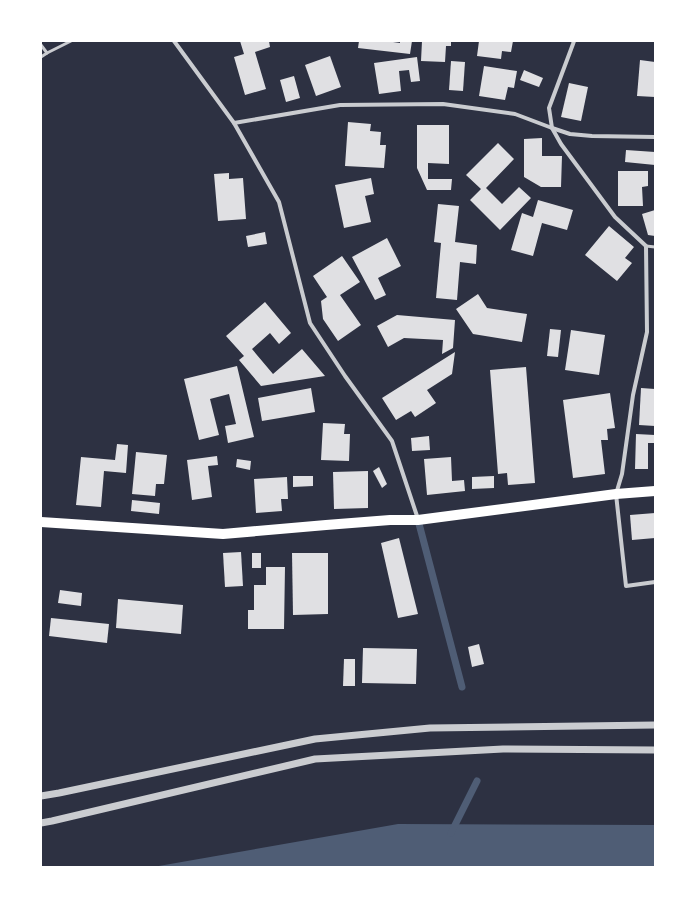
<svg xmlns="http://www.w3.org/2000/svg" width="696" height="908" font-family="Literata,serif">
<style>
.water{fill:#4f5d75}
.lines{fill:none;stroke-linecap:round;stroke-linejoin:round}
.stream{stroke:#4f5d75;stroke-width:7}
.building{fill:#e0e0e3}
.service{stroke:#caccd0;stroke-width:3}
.minor{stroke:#caccd0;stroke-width:4}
.tertiary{stroke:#caccd0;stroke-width:7}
.primary{stroke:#fff;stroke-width:10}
</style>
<rect width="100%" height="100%" fill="#2d3142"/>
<path class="water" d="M 398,824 L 655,825 L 655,867 L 153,867 Z"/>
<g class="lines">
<g class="stream">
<path d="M 418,520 L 462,687"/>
<path d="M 451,833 L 477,781"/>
</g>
</g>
<g class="building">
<path d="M 240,41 L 269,41 L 270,47 L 255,52 L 266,89 L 245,95 L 234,57 L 244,54 Z"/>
<path d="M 359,41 L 386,41 L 400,43 L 400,41 L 412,41 L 410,54 L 358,48 Z"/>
<path d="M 422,41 L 451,41 L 451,46 L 446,46 L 445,62 L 421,61 Z"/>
<path d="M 479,41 L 513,41 L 511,52 L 502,51 L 501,59 L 477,56 Z"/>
<path d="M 330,56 L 341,87 L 316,96 L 305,65 Z"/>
<path d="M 417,57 L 420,81 L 411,82 L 409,70 L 399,71 L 401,91 L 379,94 L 374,63 Z"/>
<path d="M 640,60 L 655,62 L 655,97 L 637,96 Z"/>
<path d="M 451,61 L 465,62 L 463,91 L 449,90 Z"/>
<path d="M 484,66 L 517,71 L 514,88 L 508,87 L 505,100 L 479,96 Z"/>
<path d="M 524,70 L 543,78 L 539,87 L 520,80 Z"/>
<path d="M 294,76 L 300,98 L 286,102 L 280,80 Z"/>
<path d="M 569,83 L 588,87 L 581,121 L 561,117 Z"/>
<path d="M 348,122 L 371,124 L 370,131 L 381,132 L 380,145 L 386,145 L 384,168 L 345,166 Z"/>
<path d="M 417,125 L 449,125 L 449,164 L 428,163 L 428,179 L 452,179 L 451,190 L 427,190 L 417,168 Z"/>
<path d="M 542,138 L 542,156 L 562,156 L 561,187 L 541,187 L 524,177 L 524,139 Z"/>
<path d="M 498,143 L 514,159 L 486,188 L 502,204 L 519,187 L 531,198 L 500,230 L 470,200 L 481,189 L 466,175 Z"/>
<path d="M 626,150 L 655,152 L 655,165 L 625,162 Z"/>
<path d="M 618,171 L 648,171 L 648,186 L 642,187 L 643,206 L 618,206 Z"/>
<path d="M 229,173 L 229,179 L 243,178 L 246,219 L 218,221 L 214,174 Z"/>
<path d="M 371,178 L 374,194 L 365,196 L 371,222 L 344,228 L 335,185 Z"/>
<path d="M 538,200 L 573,210 L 567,230 L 542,223 L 533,256 L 511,250 L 522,213 L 533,217 Z"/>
<path d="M 438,204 L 459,206 L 455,242 L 477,245 L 476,264 L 460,262 L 457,300 L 436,298 L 441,243 L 434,242 Z"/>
<path d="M 655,210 L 655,236 L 648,235 L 642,214 Z"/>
<path d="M 609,226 L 634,247 L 625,258 L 632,263 L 617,281 L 585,255 Z"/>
<path d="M 265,232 L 267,244 L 248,247 L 246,236 Z"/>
<path d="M 387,238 L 401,266 L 378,278 L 386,295 L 375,300 L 352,257 Z"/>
<path d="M 342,256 L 360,282 L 340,295 L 361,325 L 338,341 L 323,319 L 321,301 L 327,297 L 313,276 Z"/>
<path d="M 478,294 L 487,308 L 527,314 L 522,342 L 473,334 L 456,309 Z"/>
<path d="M 265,302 L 291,333 L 279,344 L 270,333 L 252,349 L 273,374 L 302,349 L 325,376 L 261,386 L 239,360 L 244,356 L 226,336 Z"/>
<path d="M 397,315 L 455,320 L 453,348 L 442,354 L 443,340 L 404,338 L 388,347 L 377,326 Z"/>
<path d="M 550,329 L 561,330 L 558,357 L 547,356 Z"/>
<path d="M 571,330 L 605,335 L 599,375 L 565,370 Z"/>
<path d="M 455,352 L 452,374 L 427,390 L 436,403 L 415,417 L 411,411 L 396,420 L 382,398 Z"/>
<path d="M 237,366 L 254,437 L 228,443 L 225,426 L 236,424 L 229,394 L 210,399 L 219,435 L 199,440 L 184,379 Z"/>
<path d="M 526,367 L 535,483 L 508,485 L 507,473 L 498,474 L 490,370 Z"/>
<path d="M 311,388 L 315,412 L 262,421 L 258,398 Z"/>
<path d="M 641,388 L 655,389 L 655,426 L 639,425 Z"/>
<path d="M 610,393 L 615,428 L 607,429 L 608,440 L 601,440 L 605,474 L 573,478 L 563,400 Z"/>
<path d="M 323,423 L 345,424 L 344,434 L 350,434 L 349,461 L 321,460 Z"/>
<path d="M 636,434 L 655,435 L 655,443 L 648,443 L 648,469 L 635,469 Z"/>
<path d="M 429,436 L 430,450 L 412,451 L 411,438 Z"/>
<path d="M 117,444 L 128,445 L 126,473 L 104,471 L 101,507 L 76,505 L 81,457 L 115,460 Z"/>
<path d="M 136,452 L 167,455 L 164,484 L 156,484 L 155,496 L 132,494 Z"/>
<path d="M 217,456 L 218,465 L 208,466 L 212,497 L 192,500 L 187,460 Z"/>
<path d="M 451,457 L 452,481 L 464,480 L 465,491 L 427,495 L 424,459 Z"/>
<path d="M 237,459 L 251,461 L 250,470 L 236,467 Z"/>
<path d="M 379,467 L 387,484 L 382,488 L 373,471 Z"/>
<path d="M 368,471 L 368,508 L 334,509 L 333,472 Z"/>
<path d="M 293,476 L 313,476 L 313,486 L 293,487 Z"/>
<path d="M 494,476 L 494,488 L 472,489 L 472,477 Z"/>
<path d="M 287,477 L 288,499 L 281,499 L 282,511 L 256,513 L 254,479 Z"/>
<path d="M 132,500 L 160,503 L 159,514 L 131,511 Z"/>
<path d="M 655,513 L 655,538 L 632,540 L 630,515 Z"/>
<path d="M 399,538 L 418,614 L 398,618 L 381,543 Z"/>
<path d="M 241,552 L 243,586 L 225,587 L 223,553 Z"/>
<rect x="252" y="553" width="9" height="15"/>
<path d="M 292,553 L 328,553 L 328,614 L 293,615 Z"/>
<path d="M 266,567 L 285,567 L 284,629 L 248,629 L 248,610 L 254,610 L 254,585 L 266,585 Z"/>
<path d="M 60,590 L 82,593 L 81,606 L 58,603 Z"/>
<path d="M 118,599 L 183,605 L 181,634 L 116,628 Z"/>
<path d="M 51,618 L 109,624 L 107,643 L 49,636 Z"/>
<path d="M 479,644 L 484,664 L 472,667 L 468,647 Z"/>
<path d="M 363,648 L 417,649 L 416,684 L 362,683 Z"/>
<path d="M 344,659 L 355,659 L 355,686 L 343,686 Z"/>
</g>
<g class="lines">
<g class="service">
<path d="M 41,45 L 47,53"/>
<path d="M 41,57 L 47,53 L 71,41"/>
<path d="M 646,246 L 655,247"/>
</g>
<g class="minor">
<path d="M 174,41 L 234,123 L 279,202 L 310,323 L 345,376 L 392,441 L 418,519"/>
<path d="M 574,41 L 573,44 L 549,108 L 552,128 L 561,144 L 615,217 L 646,246 L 647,332 L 633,395 L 622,474 L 616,494 L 626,586 L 655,582"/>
<path d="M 234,123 L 340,105 L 443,104 L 515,114 L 552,128 L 570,134 L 592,136 L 655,137"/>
</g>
<g class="tertiary">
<path d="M 41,796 L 59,793 L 315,739 L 430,728 L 655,725"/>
<path d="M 41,823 L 52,821 L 315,759 L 503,749 L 655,750"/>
</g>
<path class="primary" d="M 41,522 L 223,534 L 326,525 L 390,520 L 418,520 L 616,494 L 655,491"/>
</g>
<rect width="696" height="908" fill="none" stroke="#ffffff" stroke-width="84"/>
</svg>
